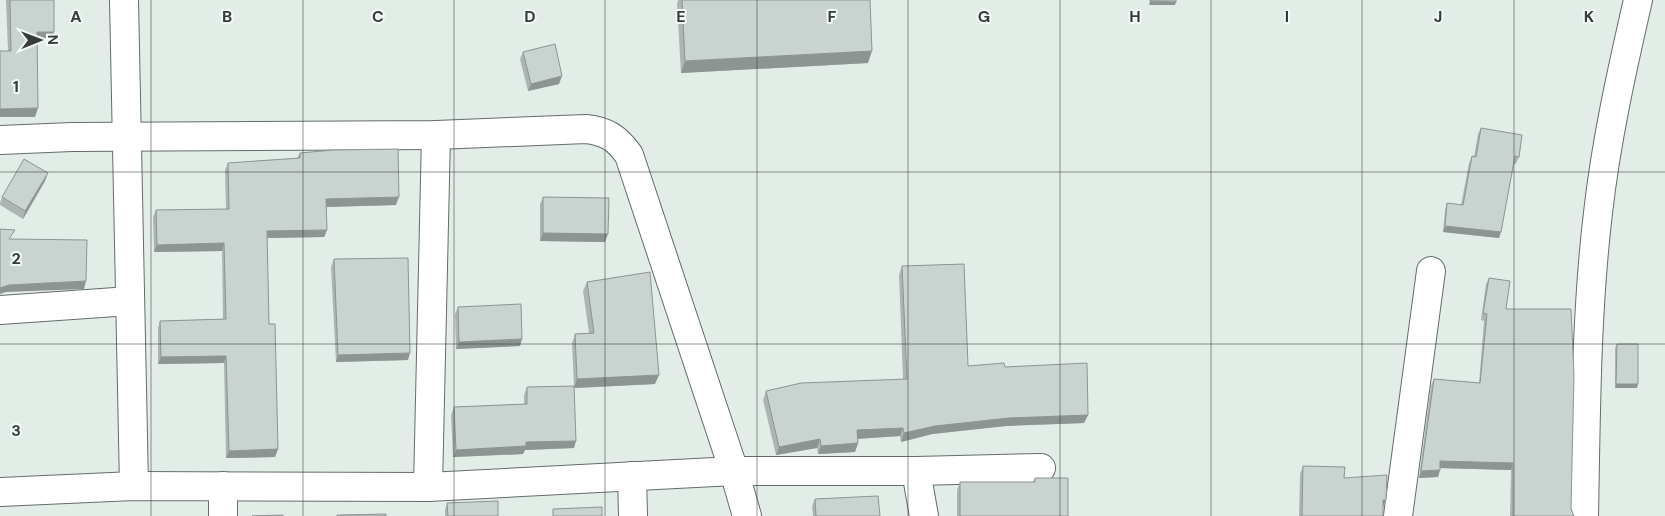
<svg xmlns="http://www.w3.org/2000/svg" width="1665" height="516" font-family="'DM Sans',sans-serif">
<style>
.lines{fill:none;stroke-linecap:round;stroke-linejoin:round}
.minor-casing{stroke:#646d69;stroke-width:30}
.minor{stroke:#fff;stroke-width:28}
.wall{fill:#adb5b2}
.shaded-wall{fill:#8d9491}
.building{fill:#c9d3cf;stroke:#8d9491}
.grid{fill:none;stroke:#373b39;stroke-width:1;stroke-opacity:0.55}
.grid-label{font-size:16px;text-anchor:middle;font-weight:bold;fill:#373b39;stroke:#f0faf6;stroke-width:4;stroke-linejoin:round;paint-order:stroke}
</style>
<rect width="100%" height="100%" fill="#e2ede8"/>
<g class="lines">
<g class="minor-casing">
<g id="minor">
<path d="M 124,0 L 134,486"/>
<path d="M 0,140 L 72,137 L 436,135 L 586,129 C 606,131 617,138 629,155 L 734,471 L 747,516"/>
<path d="M 0,310 L 130,301"/>
<path d="M 916,471 L 924,516"/>
<path d="M 632,476 L 633,516"/>
<path d="M 223,486 L 223,516"/>
<path d="M 428,487 L 436,135"/>
<path d="M 0,492 L 134,486 L 428,487 L 734,471 L 916,471 L 1041,468"/>
<path d="M 1398,516 L 1431,271"/>
<path d="M 1584,516 C 1586,415 1586,313 1598,213 C 1606,141 1622,70 1638,0"/>
</g>
</g>
<use href="#minor" class="minor"/>
</g>
<g class="wall">
<path d="M 6,0 L 54,0 L 54,32 L 51,41 L 37,41 L 35,117 L 8,51 Z"/>
<path d="M 678,0 L 870,0 L 868,63 L 681,73 L 677,4 Z"/>
<path d="M 523,52 L 559,84 L 528,91 L 520,59 Z"/>
<path d="M 1481,128 L 1519,157 L 1516,164 L 1514,163 L 1499,238 L 1443,232 L 1445,210 L 1447,203 L 1461,205 L 1469,163 L 1472,156 L 1474,157 L 1478,134 Z"/>
<path d="M 300,153 L 396,205 L 326,207 L 327,230 L 324,237 L 267,238 L 269,324 L 278,449 L 275,457 L 226,458 L 224,363 L 158,364 L 158,328 L 160,321 L 223,319 L 222,251 L 154,252 L 153,217 L 156,210 L 226,209 L 225,170 L 228,163 L 297,158 Z"/>
<path d="M 45,181 L 23,219 L 0,205 L 0,203 L 2,197 Z"/>
<path d="M 543,197 L 605,242 L 540,241 L 540,204 Z"/>
<path d="M 334,259 L 408,360 L 336,362 L 331,267 Z"/>
<path d="M 902,266 L 968,366 L 1005,367 L 1088,415 L 1084,423 L 1006,426 L 932,434 L 901,442 L 900,436 L 857,439 L 858,443 L 855,452 L 818,454 L 817,448 L 776,455 L 763,400 L 766,391 L 903,379 L 899,275 Z"/>
<path d="M 1489,278 L 1506,309 L 1574,516 L 1510,516 L 1511,470 L 1440,468 L 1438,477 L 1419,478 L 1431,386 L 1434,379 L 1479,383 L 1484,321 L 1481,320 L 1486,284 Z"/>
<path d="M 587,282 L 655,384 L 574,388 L 574,448 L 525,450 L 523,454 L 453,457 L 451,415 L 454,407 L 524,404 L 524,395 L 527,387 L 574,386 L 572,343 L 575,334 L 589,333 L 583,291 Z"/>
<path d="M 458,307 L 520,346 L 456,349 L 455,314 Z"/>
<path d="M 1617,344 L 1637,388 L 1615,388 L 1615,348 Z"/>
<path d="M 1303,466 L 1344,478 L 1386,500 L 1383,507 L 1383,516 L 1299,516 L 1300,474 Z"/>
<path d="M 1035,478 L 1068,516 L 957,516 L 957,490 L 960,482 L 1033,482 Z"/>
<path d="M 815,499 L 880,516 L 813,516 L 812,506 Z"/>
<path d="M 447,503 L 498,516 L 445,516 L 445,510 Z"/>
</g>
<g class="shaded-wall">
<path d="M 1150,1 L 1176,2 L 1175,5 L 1149,5 Z"/>
<path d="M 37,32 L 54,32 L 51,41 L 34,41 Z"/>
<path d="M 872,51 L 868,63 L 681,73 L 685,61 Z"/>
<path d="M 562,76 L 559,84 L 528,91 L 531,84 Z"/>
<path d="M 38,108 L 35,117 L 0,117 L 0,109 Z"/>
<path d="M 48,173 L 45,181 L 23,219 L 25,211 Z"/>
<path d="M 399,197 L 396,205 L 324,207 L 326,199 Z"/>
<path d="M 1445,226 L 1501,232 L 1499,238 L 1443,232 Z"/>
<path d="M 327,230 L 324,237 L 265,238 L 267,231 Z"/>
<path d="M 543,233 L 608,234 L 605,242 L 540,241 Z"/>
<path d="M 224,243 L 222,251 L 154,252 L 157,245 Z"/>
<path d="M 86,281 L 84,289 L 6,292 L 0,294 L 0,288 L 9,285 Z"/>
<path d="M 522,339 L 520,346 L 456,349 L 459,342 Z"/>
<path d="M 410,353 L 408,360 L 336,362 L 338,355 Z"/>
<path d="M 226,356 L 224,363 L 158,364 L 161,357 Z"/>
<path d="M 659,375 L 655,384 L 574,388 L 577,379 Z"/>
<path d="M 1616,384 L 1638,384 L 1637,388 L 1615,388 Z"/>
<path d="M 1088,415 L 1084,423 L 1006,426 L 932,434 L 901,442 L 904,433 L 935,426 L 1009,418 Z"/>
<path d="M 903,428 L 900,436 L 854,439 L 857,430 Z"/>
<path d="M 820,439 L 817,448 L 776,455 L 779,447 Z"/>
<path d="M 576,441 L 574,448 L 525,450 L 523,454 L 453,457 L 456,450 L 526,442 Z"/>
<path d="M 858,443 L 855,452 L 818,454 L 821,446 Z"/>
<path d="M 278,449 L 275,457 L 226,458 L 229,451 Z"/>
<path d="M 1440,461 L 1513,463 L 1511,470 L 1438,468 Z"/>
<path d="M 1440,470 L 1438,477 L 1419,478 L 1421,471 Z"/>
<path d="M 1383,500 L 1386,500 L 1383,507 Z"/>
</g>
<g class="building">
<path d="M 10,0 L 54,0 L 54,32 L 37,32 L 38,108 L 0,109 L 0,51 L 11,51 Z"/>
<path d="M 682,0 L 870,0 L 872,51 L 685,61 Z"/>
<path d="M 1150,0 L 1176,0 L 1176,2 L 1150,1 Z"/>
<path d="M 555,44 L 562,76 L 531,84 L 523,52 Z"/>
<path d="M 1481,128 L 1522,135 L 1519,157 L 1515,156 L 1501,232 L 1445,226 L 1447,203 L 1463,205 L 1472,156 L 1476,157 Z"/>
<path d="M 398,149 L 399,197 L 326,199 L 327,230 L 267,231 L 269,324 L 275,324 L 278,449 L 229,451 L 226,356 L 161,357 L 160,321 L 226,319 L 224,243 L 157,245 L 156,210 L 229,209 L 228,163 L 300,158 L 300,153 L 333,150 Z"/>
<path d="M 24,159 L 48,173 L 25,211 L 2,197 Z"/>
<path d="M 543,197 L 609,198 L 608,234 L 543,233 Z"/>
<path d="M 0,229 L 15,230 L 9,239 L 87,240 L 86,281 L 9,285 L 0,288 Z"/>
<path d="M 408,258 L 410,353 L 338,355 L 334,259 Z"/>
<path d="M 964,264 L 968,366 L 1004,363 L 1005,367 L 1087,363 L 1088,415 L 1009,418 L 935,426 L 904,433 L 903,428 L 857,430 L 858,443 L 821,446 L 820,439 L 779,447 L 766,391 L 801,383 L 907,379 L 902,266 Z"/>
<path d="M 650,272 L 659,375 L 577,379 L 575,334 L 594,333 L 587,282 Z"/>
<path d="M 1489,278 L 1510,281 L 1506,309 L 1571,309 L 1574,375 L 1571,509 L 1574,516 L 1513,516 L 1513,463 L 1440,461 L 1440,470 L 1421,471 L 1434,379 L 1480,383 L 1487,314 L 1483,313 Z"/>
<path d="M 521,304 L 522,339 L 459,342 L 458,307 Z"/>
<path d="M 1617,344 L 1638,344 L 1638,384 L 1616,384 Z"/>
<path d="M 574,386 L 576,441 L 526,442 L 526,446 L 456,450 L 454,407 L 527,404 L 527,387 Z"/>
<path d="M 1303,466 L 1345,467 L 1344,478 L 1387,475 L 1386,500 L 1383,500 L 1383,516 L 1302,516 Z"/>
<path d="M 1035,478 L 1068,478 L 1068,516 L 960,516 L 960,482 L 1035,482 Z"/>
<path d="M 878,496 L 880,516 L 816,516 L 815,499 Z"/>
<path d="M 498,501 L 498,516 L 448,516 L 447,503 Z"/>
<path d="M 602,507 L 602,516 L 553,516 L 553,509 Z"/>
<path d="M 386,514 L 386,516 L 337,516 L 337,515 Z"/>
<path d="M 283,515 L 283,516 L 252,516 Z"/>
</g>
<path class="grid" d="M 151,0 L 151,516M 303,0 L 303,516M 454,0 L 454,516M 605,0 L 605,516M 757,0 L 757,516M 908,0 L 908,516M 1060,0 L 1060,516M 1211,0 L 1211,516M 1362,0 L 1362,516M 1514,0 L 1514,516M 0,172 L 1665,172M 0,344 L 1665,344"/>
<g class="grid-label">
<text x="76" y="22">A</text>
<text x="227" y="22">B</text>
<text x="378" y="22">C</text>
<text x="530" y="22">D</text>
<text x="681" y="22">E</text>
<text x="832" y="22">F</text>
<text x="984" y="22">G</text>
<text x="1135" y="22">H</text>
<text x="1287" y="22">I</text>
<text x="1438" y="22">J</text>
<text x="1589" y="22">K</text>
<text x="16" y="92">1</text>
<text x="16" y="264">2</text>
<text x="16" y="436">3</text>
</g>
<g transform="translate(40 40) rotate(89)" stroke="#f0faf6" stroke-width="4" paint-order="stroke">
<path d="M0-4L9 19L0 12L-9 19Z" fill="#373b39"/>
<text y="-8" font-size="14" font-weight="bold" text-anchor="middle" fill="#373b39">N</text>
</g>
</svg>
